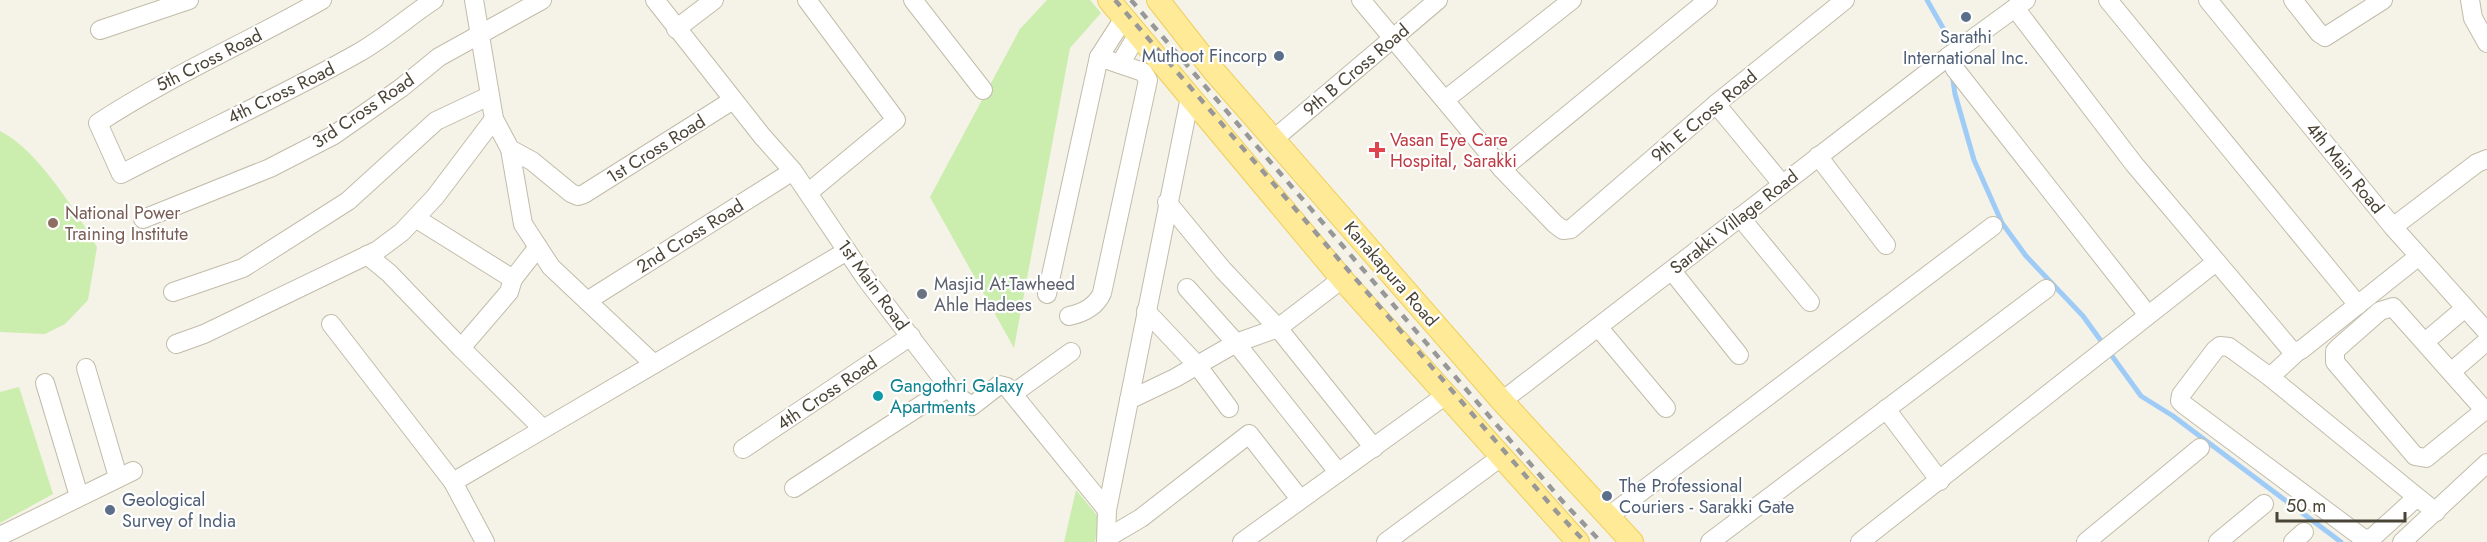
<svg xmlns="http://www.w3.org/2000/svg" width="2487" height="542" font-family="Jost,sans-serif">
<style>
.green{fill:#cbedad}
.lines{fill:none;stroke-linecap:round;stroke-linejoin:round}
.stream{stroke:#9fccf7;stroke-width:5}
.minor-casing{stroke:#c2bca9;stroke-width:20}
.major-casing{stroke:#efcf5d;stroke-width:24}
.minor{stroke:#fff;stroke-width:18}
.major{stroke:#ffea97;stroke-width:22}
.rail{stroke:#989898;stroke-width:4.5;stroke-dasharray:8 8;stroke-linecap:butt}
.service-dot{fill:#5c6f8a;stroke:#fff;stroke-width:2}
.health-dot{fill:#e0444e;stroke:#fff;stroke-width:2}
.education-dot{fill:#8d6e63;stroke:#fff;stroke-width:2}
.worship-dot{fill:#6b7280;stroke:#fff;stroke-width:2}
.culture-dot{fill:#0f9aa8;stroke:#fff;stroke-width:2}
.labels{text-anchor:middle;stroke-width:4.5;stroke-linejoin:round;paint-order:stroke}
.service-label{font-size:18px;fill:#4e5e75;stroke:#fff;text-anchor:start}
.street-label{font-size:18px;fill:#4a4436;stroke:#fff}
.health-label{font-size:18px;fill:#be3a42;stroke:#fff;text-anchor:start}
.education-label{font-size:18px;fill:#785e54;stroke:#fff;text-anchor:start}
.worship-label{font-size:18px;fill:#5b616d;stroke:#fff;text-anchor:start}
.culture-label{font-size:18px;fill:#0d838f;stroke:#fff;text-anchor:start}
</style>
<rect width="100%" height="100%" fill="#f5f2e8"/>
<g class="green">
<path d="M 1047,0 L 1090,0 L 1101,13 L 1070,48 L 1014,348 L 930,197 L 1020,29 Z"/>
<path d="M 0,131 C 37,149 76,212 97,247 L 88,300 L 65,324 L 45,334 L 0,332 Z"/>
<path d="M 19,387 L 53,494 L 0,523 L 0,392 Z"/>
<path d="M 1076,490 L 1100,519 L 1095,542 L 1064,542 Z"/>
</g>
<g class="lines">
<g class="stream">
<path d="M 1927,0 L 1947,35 L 1949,50"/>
<path d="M 1952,74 L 1955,94 L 1974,160 L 2002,223 L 2026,256 L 2083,316 L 2141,396 L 2173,416 L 2341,542"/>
</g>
<g class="minor-casing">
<g id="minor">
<path d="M 322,0 C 248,42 170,76 98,123 L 121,174 C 199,133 281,97 358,53 C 385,38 408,17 434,0"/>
<path d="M 474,0 L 494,119 L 510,149 L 532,161 L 571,193 L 578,196 L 584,194 L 733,100"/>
<path d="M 655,0 L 762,136 L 793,171 L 866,279 L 955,395 L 972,406 L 999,385 L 1007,387 L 1107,510"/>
<path d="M 807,0 L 896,120 L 809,192"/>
<path d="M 913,0 L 983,90"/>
<path d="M 1361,0 L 1502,169 L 1555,224 L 1563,230 L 1571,229 L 1716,104 L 1845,0"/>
<path d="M 2108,0 L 2358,305"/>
<path d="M 2208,0 L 2393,227 L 2487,332"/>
<path d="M 2293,0 L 2319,33 L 2325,37 L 2383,0"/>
<path d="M 2470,0 L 2473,18 L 2487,43"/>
<path d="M 2015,8 L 2134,164 L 2292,351 L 2301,350 L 2419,256"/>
<path d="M 676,29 L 714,0"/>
<path d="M 100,30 L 189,0"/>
<path d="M 1949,56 L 1955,69 L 2148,315"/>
<path d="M 1120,64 L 1138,34"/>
<path d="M 1446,99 L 1572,0"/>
<path d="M 1716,104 L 1782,184"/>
<path d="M 1274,139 L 1438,0"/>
<path d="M 510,149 L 523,224 L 551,267 L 654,364"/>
<path d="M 1818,156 L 1886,245"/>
<path d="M 1502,169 L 1708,0"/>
<path d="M 1167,202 L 1223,270 L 1278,328 L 1374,448"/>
<path d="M 1740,217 L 1810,302"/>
<path d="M 143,219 L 270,168 L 334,135 L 401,88 L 439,57 L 542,0"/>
<path d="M 417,219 L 513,279 L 509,292 L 461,348"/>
<path d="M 2393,227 L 2477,163 L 2487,159"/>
<path d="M 367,255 L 389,273 L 461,348 L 543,429"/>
<path d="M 1672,271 L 1739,355"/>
<path d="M 513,279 L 538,247"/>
<path d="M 1187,288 L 1236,343 L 1338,472"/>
<path d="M 173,292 L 243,268 L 348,201 L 436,121 L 489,96"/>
<path d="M 1047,294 L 1099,57 L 1124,18"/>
<path d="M 587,301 L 793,171"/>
<path d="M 2393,307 L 2480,405 L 2481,410 L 2480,414 L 2426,458 L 2415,456 L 2335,362 L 2335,351 L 2339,347 L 2380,311 Z"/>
<path d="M 1146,311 L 1197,365 L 1229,408"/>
<path d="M 1069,316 C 1083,313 1096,307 1102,293 L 1148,80 L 1143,72 L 1099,57"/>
<path d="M 331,324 L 453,482 L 485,542"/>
<path d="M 1599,328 L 1666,408"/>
<path d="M 2425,342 L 2465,308"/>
<path d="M 176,344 L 204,334 L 378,250 L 402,232 L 435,197 L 494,119"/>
<path d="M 86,368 L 118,477"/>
<path d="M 2451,372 L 2487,341"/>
<path d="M 2270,377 L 2297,352"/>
<path d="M 45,383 L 79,496"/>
<path d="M 1014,393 L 1071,352"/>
<path d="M 1129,400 L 1175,378 L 1236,343 L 1278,328 L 1342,279"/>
<path d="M 1502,401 L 1949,56 L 2026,0"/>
<path d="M 1886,409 L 1940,481"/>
<path d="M 743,449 L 911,336"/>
<path d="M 453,482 L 847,251"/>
<path d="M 794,488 L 949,387"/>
<path d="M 2417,497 L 2372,538 L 2364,539 L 2183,404 L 2180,401 L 2181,395 L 2215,350 L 2220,346 L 2229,347 L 2270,377 L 2417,497 L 2436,512"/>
<path d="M 1609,516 L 1993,226"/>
<path d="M 0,536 L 133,471"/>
<path d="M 1107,538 L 1141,518 L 1249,434 L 1300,499"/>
<path d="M 1106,542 L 1107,510 L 1190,97"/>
<path d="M 1242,542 L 1446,395"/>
<path d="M 1386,542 L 1501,457"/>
<path d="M 1710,542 L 2046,289"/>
<path d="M 1860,542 L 2216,262"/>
<path d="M 2086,542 L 2200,448"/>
<path d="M 2218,542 L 2264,504"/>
<path d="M 2293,542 L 2304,532"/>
<path d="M 2402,542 L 2487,463"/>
</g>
</g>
<g class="major-casing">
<g id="major">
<path d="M 1109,0 L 1342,279 L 1578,542"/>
<path d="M 1158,0 L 1213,70 L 1502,401 L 1632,542"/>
</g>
</g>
<use href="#minor" class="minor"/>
<use href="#major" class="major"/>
<g class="rail">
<path d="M 1115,0 L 1556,511 L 1585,542"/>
<path d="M 1131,0 L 1564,503 L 1601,542"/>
</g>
</g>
<g class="service-dot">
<circle cx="1966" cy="17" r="6"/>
<circle cx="1279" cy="56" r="6"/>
<circle cx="1607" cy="496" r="6"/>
<circle cx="110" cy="510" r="6"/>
</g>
<path class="health-dot" d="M1374 141h6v6h6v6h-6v6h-6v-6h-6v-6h6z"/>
<circle class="education-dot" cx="53" cy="223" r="6"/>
<circle class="worship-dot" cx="922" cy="294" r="6"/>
<circle class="culture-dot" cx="878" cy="396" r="6"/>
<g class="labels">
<g class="service-label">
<text x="1966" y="43" text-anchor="middle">Sarathi<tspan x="1966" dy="21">International Inc.</tspan></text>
<text x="1267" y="62" text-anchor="end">Muthoot Fincorp</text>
<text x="1619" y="492">The Professional<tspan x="1619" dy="21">Couriers - Sarakki Gate</tspan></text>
<text x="122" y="506">Geological<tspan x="122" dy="21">Survey of India</tspan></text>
</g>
<g class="street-label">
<text transform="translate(209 60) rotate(-27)" y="6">5th Cross Road</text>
<text transform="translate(1356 70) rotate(-40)" y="6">9th B Cross Road</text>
<text transform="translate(281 93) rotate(-26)" y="6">4th Cross Road</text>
<text transform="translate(363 111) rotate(-34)" y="6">3rd Cross Road</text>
<text transform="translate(1704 116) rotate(-40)" y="6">9th E Cross Road</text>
<text transform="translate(656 149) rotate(-32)" y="6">1st Cross Road</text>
<text transform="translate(2345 168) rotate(51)" y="6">4th Main Road</text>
<text transform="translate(1734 222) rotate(-38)" y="6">Sarakki Village Road</text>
<text transform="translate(690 236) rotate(-32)" y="6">2nd Cross Road</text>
<text transform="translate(1391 274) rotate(49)" y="6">Kanakapura Road</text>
<text transform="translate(873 285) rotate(54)" y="6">1st Main Road</text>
<text transform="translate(827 393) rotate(-34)" y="6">4th Cross Road</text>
</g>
<g class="health-label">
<text x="1390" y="146">Vasan Eye Care<tspan x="1390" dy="21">Hospital, Sarakki</tspan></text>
</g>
<g class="education-label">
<text x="65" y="219">National Power<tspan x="65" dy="21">Training Institute</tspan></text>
</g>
<g class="worship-label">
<text x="934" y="290">Masjid At-Tawheed<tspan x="934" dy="21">Ahle Hadees</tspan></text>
</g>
<g class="culture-label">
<text x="890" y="392">Gangothri Galaxy<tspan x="890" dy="21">Apartments</tspan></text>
</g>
</g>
<path d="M2277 512v9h128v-9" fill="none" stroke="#4a4436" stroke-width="3"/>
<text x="2286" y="512" font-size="18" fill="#4a4436" stroke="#ffffff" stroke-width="4.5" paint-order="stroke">50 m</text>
</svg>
